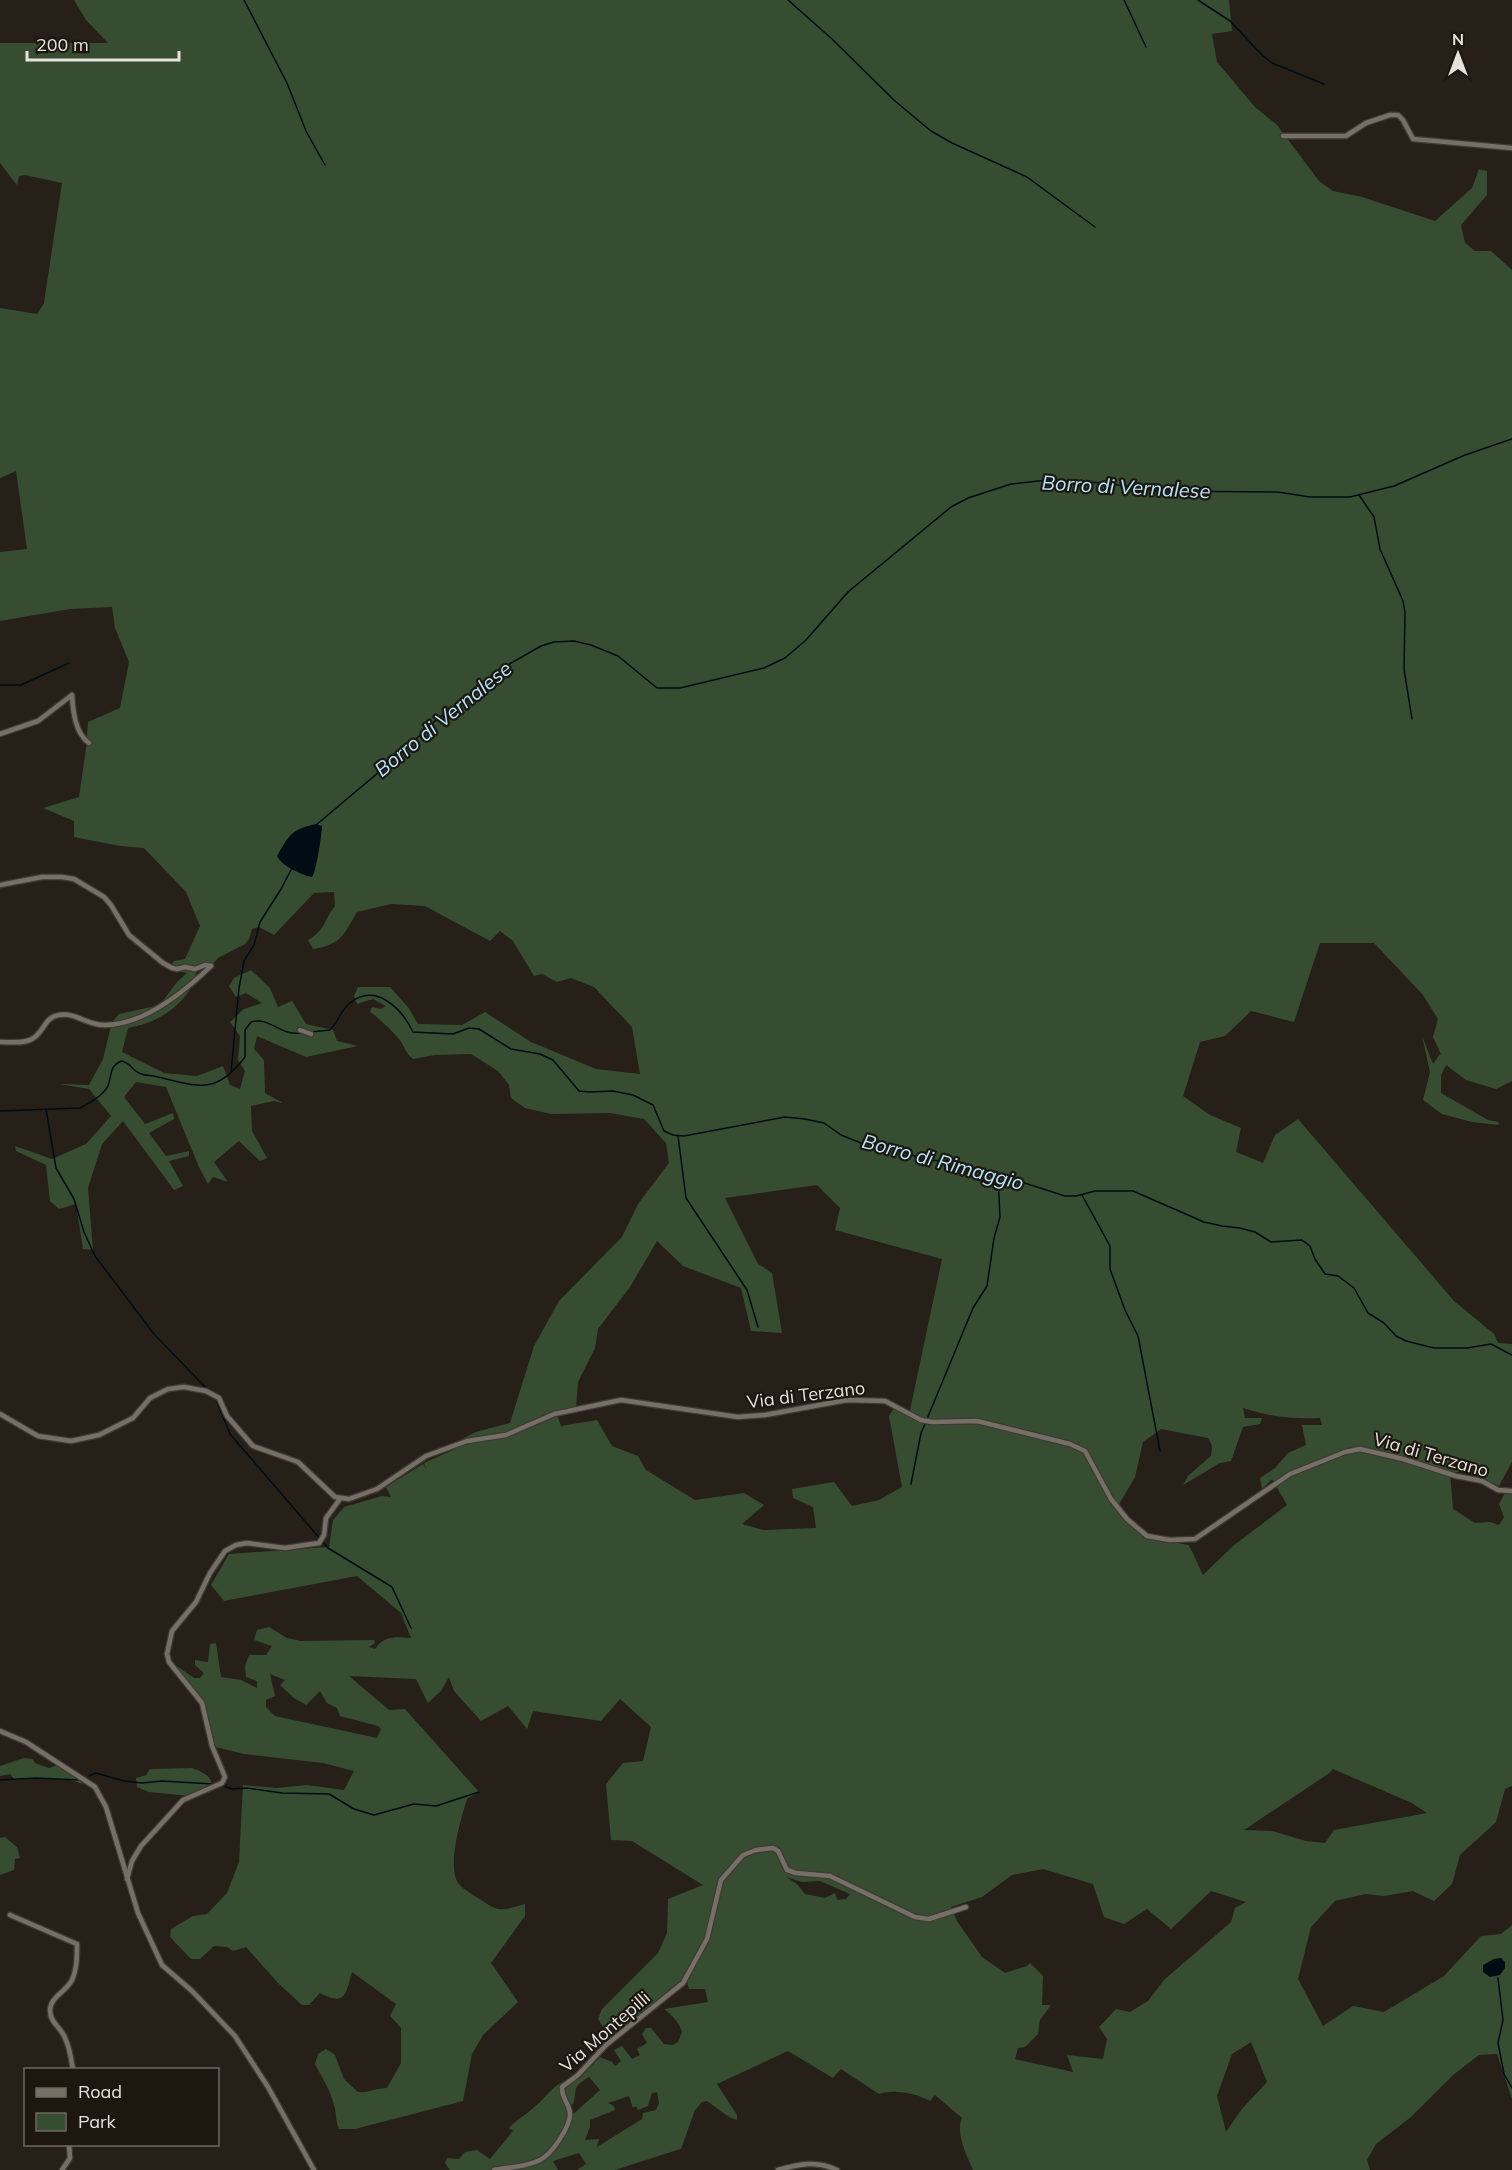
<svg xmlns="http://www.w3.org/2000/svg" width="1512" height="2170" font-family="Mulish,sans-serif">
<style>
.green{fill:#374d32;fill-rule:evenodd}
.water{fill:#010d14}
.lines{fill:none;stroke-linecap:round;stroke-linejoin:round}
.stream{stroke:#010d14;stroke-width:1.5}
.minor-casing{stroke:#3e3a35;stroke-width:7}
.minor{stroke:#766f66;stroke-width:4.5}
.labels{text-anchor:middle;stroke-width:4.5;stroke-linejoin:round;paint-order:stroke}
.street-label{font-size:18px;fill:#e6e2dd;stroke:#1d1710}
.water-label{font-size:20px;font-style:italic;fill:#b5e6fd;stroke:#1d1710}
</style>
<rect width="100%" height="100%" fill="#262019"/>
<g class="green">
<path d="M 74,0 L 1229,0 L 1232,31 L 1212,34 L 1217,62 L 1255,107 L 1277,125 L 1319,181 L 1333,191 L 1362,197 L 1435,221 L 1472,188 L 1479,169 L 1487,171 L 1487,195 L 1461,225 L 1465,243 L 1475,251 L 1491,251 L 1512,270 L 1512,1081 L 1496,1089 L 1466,1080 L 1446,1065 L 1441,1075 L 1441,1093 L 1488,1120 L 1499,1122 L 1498,1125 L 1472,1122 L 1442,1114 L 1423,1100 L 1430,1072 L 1422,1036 L 1433,1064 L 1440,1054 L 1442,1056 L 1433,1037 L 1438,1019 L 1423,995 L 1374,943 L 1320,943 L 1294,1022 L 1251,1011 L 1225,1036 L 1200,1042 L 1183,1096 L 1210,1115 L 1241,1128 L 1236,1152 L 1263,1163 L 1275,1135 L 1298,1119 L 1454,1301 L 1494,1334 L 1498,1343 L 1512,1344 L 1512,1462 L 1499,1486 L 1467,1472 L 1450,1472 L 1453,1509 L 1475,1523 L 1490,1522 L 1499,1525 L 1504,1517 L 1499,1504 L 1505,1493 L 1512,1494 L 1512,1786 L 1505,1789 L 1496,1822 L 1460,1855 L 1452,1884 L 1434,1901 L 1413,1891 L 1384,1896 L 1366,1894 L 1335,1901 L 1311,1927 L 1298,1979 L 1323,2026 L 1353,2006 L 1384,2012 L 1444,1976 L 1481,1936 L 1501,1934 L 1512,1925 L 1512,2099 L 1497,2054 L 1479,2055 L 1453,2075 L 1411,2117 L 1376,2144 L 1367,2160 L 1370,2170 L 973,2170 C 967,2156 955,2133 962,2118 L 935,2095 L 930,2101 C 915,2093 895,2089 879,2094 L 841,2069 L 833,2078 L 788,2051 L 717,2084 L 737,2115 L 737,2120 L 729,2117 L 707,2101 L 702,2102 L 695,2110 L 681,2149 L 677,2150 L 615,2170 L 577,2170 L 586,2164 L 579,2153 L 553,2161 L 558,2170 L 450,2170 L 445,2163 L 447,2158 L 459,2159 L 465,2152 L 477,2150 L 490,2159 L 513,2131 L 509,2128 C 516,2120 524,2116 531,2110 C 548,2097 556,2077 580,2078 L 600,2057 L 612,2062 L 615,2066 L 621,2061 L 614,2050 L 622,2046 L 632,2059 L 640,2055 L 637,2049 L 647,2043 L 642,2034 L 646,2028 L 651,2028 L 664,2044 L 672,2045 L 678,2042 L 682,2032 C 679,2022 673,2016 664,2009 L 708,2002 L 705,1989 L 689,1989 L 686,1978 L 612,2041 L 598,2019 L 602,2009 L 658,1953 L 667,1933 L 668,1899 L 703,1885 L 632,1841 L 611,1840 L 606,1784 L 623,1763 L 643,1761 L 651,1727 L 620,1699 L 601,1721 L 533,1711 L 527,1729 L 508,1706 L 481,1721 L 454,1691 L 449,1677 L 441,1691 L 428,1703 L 416,1679 L 349,1676 L 389,1710 L 405,1709 L 479,1792 L 467,1799 C 461,1818 446,1868 459,1884 C 464,1890 472,1894 478,1898 C 500,1913 500,1911 525,1904 L 525,1916 L 491,1963 L 518,2002 L 483,2035 L 472,2054 L 463,2101 L 355,2129 L 339,2129 C 335,2121 337,2113 334,2105 C 330,2090 322,2077 315,2064 L 318,2054 L 326,2049 L 335,2055 L 344,2079 L 358,2092 C 369,2093 376,2088 387,2088 L 401,2063 L 401,2028 L 390,2016 L 396,2004 L 352,1972 C 346,1993 346,2007 320,1993 L 309,2005 L 302,2005 L 279,1984 L 246,1947 L 233,1951 L 227,1947 L 214,1946 L 200,1959 L 191,1959 L 170,1937 L 171,1929 L 193,1916 L 207,1914 L 227,1893 L 239,1862 L 243,1785 L 277,1788 L 307,1785 L 344,1790 L 354,1771 L 323,1763 L 244,1754 L 212,1746 L 202,1703 L 175,1671 L 175,1665 L 194,1678 L 200,1678 L 204,1673 L 195,1665 L 195,1660 L 208,1662 L 210,1644 L 216,1643 L 221,1677 L 241,1680 L 257,1688 L 257,1681 L 246,1677 L 245,1666 L 249,1655 L 266,1655 L 272,1646 L 254,1640 L 257,1630 L 269,1627 L 287,1638 L 301,1641 L 374,1640 L 375,1643 L 369,1647 L 375,1649 C 384,1635 397,1637 411,1638 L 401,1613 L 357,1576 L 224,1601 L 211,1585 L 229,1554 L 329,1547 L 333,1520 L 344,1507 L 382,1496 L 391,1497 L 386,1487 L 423,1464 L 426,1469 L 424,1463 L 453,1450 L 462,1439 L 476,1432 L 510,1423 L 534,1346 L 559,1301 L 622,1237 L 638,1204 L 669,1163 L 666,1143 L 644,1119 L 610,1113 L 551,1114 L 525,1108 L 511,1098 L 509,1085 L 498,1071 L 471,1054 L 435,1055 L 413,1059 C 405,1053 405,1046 399,1039 C 390,1029 380,1019 370,1012 L 372,1007 L 381,1009 L 386,1006 L 373,999 L 357,1004 L 354,996 L 358,987 L 390,987 L 408,1007 L 418,1024 L 462,1025 L 485,1012 L 531,1042 L 596,1069 L 640,1074 L 632,1027 L 594,987 L 571,978 L 557,982 L 542,974 L 534,976 L 513,941 L 500,931 L 490,941 L 425,906 L 391,904 L 357,912 C 344,934 341,945 313,949 L 308,940 C 326,930 323,921 335,906 L 334,892 L 314,893 L 274,935 L 259,927 L 252,929 L 249,939 L 245,944 L 218,958 L 211,966 L 196,969 C 197,990 174,1011 156,1019 C 147,1024 137,1026 128,1028 L 122,1052 L 164,1073 L 197,1076 L 223,1066 L 230,1085 L 240,1089 L 245,1071 L 238,1060 L 240,1036 L 230,1022 L 244,1009 L 262,1003 L 246,993 L 236,997 L 229,986 L 234,978 L 251,970 L 270,988 L 278,1007 L 292,1001 L 306,1024 L 333,1030 L 337,1041 L 358,1046 L 306,1057 L 257,1036 L 254,1049 L 264,1060 L 265,1093 L 283,1103 L 274,1101 L 251,1106 L 252,1131 L 267,1158 L 260,1161 L 239,1141 L 214,1162 L 228,1182 L 213,1177 L 208,1184 L 199,1167 L 166,1087 L 136,1082 L 124,1097 L 145,1124 L 173,1113 L 174,1119 L 149,1133 L 166,1156 L 189,1151 L 189,1156 L 169,1161 L 183,1186 L 174,1190 L 123,1121 L 102,1144 L 88,1188 L 93,1250 L 83,1249 L 76,1204 L 59,1209 L 50,1201 L 46,1165 L 16,1151 L 15,1146 L 52,1159 L 86,1144 L 111,1116 L 89,1089 L 59,1084 L 89,1085 L 103,1059 L 112,1022 L 119,1014 L 160,1005 L 177,982 L 187,973 L 169,969 L 174,961 L 185,959 L 200,926 L 186,892 L 144,848 L 120,846 L 74,837 L 74,821 L 43,808 L 79,797 L 86,749 L 88,722 L 120,708 L 129,662 L 115,628 L 112,607 L 70,609 L 0,621 L 0,552 L 27,549 L 16,471 L 0,478 L 0,308 L 37,314 L 44,303 L 62,183 L 25,175 L 19,176 L 17,185 L 0,163 L 0,43 L 108,43 L 86,20 ZM 817,1185 L 840,1208 L 835,1230 L 942,1259 L 909,1415 L 896,1405 L 889,1416 L 902,1487 L 879,1500 L 852,1506 L 834,1482 L 792,1489 L 793,1498 L 813,1507 L 816,1528 L 763,1530 L 742,1524 L 764,1505 L 744,1493 L 695,1500 L 646,1470 L 638,1456 L 612,1446 L 597,1420 L 561,1426 L 556,1412 L 576,1408 L 578,1382 L 595,1348 L 598,1329 L 630,1287 L 657,1241 L 683,1266 L 741,1288 L 751,1331 L 782,1333 L 772,1273 L 758,1264 L 725,1198 ZM 1243,1408 C 1271,1417 1291,1419 1320,1418 L 1322,1425 L 1302,1425 L 1306,1445 L 1288,1453 L 1275,1468 L 1260,1478 L 1262,1489 L 1272,1479 L 1287,1505 L 1233,1546 L 1203,1575 L 1189,1545 C 1152,1539 1142,1536 1118,1506 L 1135,1477 L 1143,1442 L 1161,1429 L 1208,1438 L 1212,1446 L 1211,1456 L 1188,1476 L 1183,1485 L 1220,1463 L 1231,1461 L 1243,1427 L 1260,1424 L 1262,1418 L 1245,1418 ZM 270,1674 L 285,1680 L 280,1685 L 294,1698 L 306,1705 L 320,1691 L 327,1703 L 337,1708 L 340,1716 L 378,1726 L 381,1729 L 377,1738 L 275,1716 L 266,1707 L 266,1700 L 275,1696 ZM 1333,1769 L 1412,1803 L 1427,1813 L 1334,1830 L 1325,1843 L 1306,1841 L 1272,1831 L 1244,1830 L 1328,1774 ZM 1043,1869 L 1093,1884 L 1104,1917 L 1124,1924 L 1147,1909 L 1171,1929 L 1211,1891 L 1246,1902 L 1235,1908 L 1231,1922 L 1164,1980 L 1148,2001 L 1130,2012 L 1116,2009 L 1099,2027 L 1107,2039 L 1103,2059 L 1067,2055 L 1073,2072 L 1015,2059 L 1018,2048 L 1025,2047 L 1038,2034 L 1040,2020 L 1051,2005 L 1042,2005 L 1043,1976 L 1030,1963 L 1027,1966 L 1005,1973 L 982,1957 L 957,1921 L 951,1907 L 982,1897 L 1012,1875 ZM 786,1877 L 802,1882 L 820,1881 L 850,1894 L 846,1899 L 837,1900 L 835,1893 L 825,1898 L 805,1894 L 797,1884 ZM 1251,2042 L 1267,2082 L 1241,2110 L 1226,2132 L 1217,2096 L 1232,2054 ZM 589,2077 L 600,2090 L 571,2116 L 569,2108 L 574,2102 C 577,2086 573,2087 589,2077 ZM 657,2092 L 659,2103 L 656,2110 L 643,2113 L 642,2119 L 597,2147 L 599,2139 L 585,2140 L 590,2127 L 590,2120 L 615,2110 L 614,2106 L 608,2103 L 629,2096 L 633,2108 L 636,2106 L 638,2110 L 648,2106 L 652,2093 Z"/>
<path d="M 24,1758 L 33,1759 L 35,1763 L 49,1768 L 58,1765 L 81,1781 L 82,1784 C 65,1776 34,1778 15,1780 L 10,1774 L 0,1776 L 0,1766 Z"/>
<path d="M 192,1768 C 202,1772 212,1775 212,1787 L 190,1796 L 149,1792 L 137,1787 L 136,1778 L 146,1775 L 150,1769 Z"/>
<path d="M 5,1837 L 17,1847 L 20,1858 L 15,1859 L 14,1870 L 0,1875 L 0,1838 Z"/>
</g>
<g class="water">
<path d="M 316,824 L 322,826 C 322,834 316,873 312,877 C 301,875 282,866 277,856 C 289,835 292,829 316,824 Z"/>
<path d="M 1501,1958 L 1505,1962 L 1505,1968 L 1500,1975 L 1490,1977 L 1483,1972 L 1483,1965 L 1494,1959 Z"/>
</g>
<g class="lines">
<g class="stream">
<path d="M 244,0 L 287,83 L 306,131 L 325,165"/>
<path d="M 788,0 L 832,39 L 895,101 L 931,131 L 952,143 L 1027,177 L 1095,227"/>
<path d="M 1124,0 L 1146,47"/>
<path d="M 1198,0 L 1230,21 L 1263,56 L 1272,63 L 1324,84"/>
<path d="M 1359,495 L 1374,517 L 1380,549 L 1403,601 L 1405,613 L 1404,669 L 1412,719"/>
<path d="M 0,685 L 21,685 L 69,663"/>
<path d="M 316,825 L 398,756 L 436,720 L 482,685 L 494,673 L 541,646 L 554,642 L 574,641 L 591,645 L 618,656 L 657,688 L 680,688 L 764,668 L 785,658 L 806,640 L 848,592 L 951,507 L 968,498 L 1011,484 L 1047,480 L 1105,483 L 1157,491 L 1278,492 L 1310,497 L 1350,497 L 1394,486 L 1465,455 L 1512,439"/>
<path d="M 310,1032 L 330,1030 C 338,1022 341,1010 350,1003 C 376,982 402,1009 413,1032 L 453,1034 L 469,1028 L 479,1029 L 511,1049 L 540,1054 L 553,1060 L 579,1091 L 590,1092 L 613,1091 L 633,1095 L 653,1105 L 664,1131 L 673,1135 L 684,1136 L 785,1117 L 805,1119 L 824,1123 L 841,1135 L 861,1143 L 876,1142 L 926,1160 L 947,1161 L 987,1171 L 1065,1196 L 1076,1196 L 1095,1191 L 1133,1191 L 1204,1222 L 1222,1226 L 1240,1228 L 1255,1232 L 1271,1242 L 1302,1240 L 1310,1246 L 1315,1259 L 1325,1274 L 1338,1276 L 1354,1288 L 1368,1313 L 1384,1323 L 1396,1336 L 1406,1341 L 1434,1348 L 1467,1348 L 1491,1344 L 1512,1355"/>
<path d="M 231,1072 L 239,988 L 244,961 L 254,945 L 260,922 L 281,889 L 292,868"/>
<path d="M 46,1109 L 56,1168 L 74,1199 L 84,1232 L 95,1256 L 154,1334 L 207,1389"/>
<path d="M 0,1111 L 80,1108 C 90,1103 103,1096 108,1086 C 112,1075 109,1067 121,1061 C 132,1063 130,1069 139,1073 C 144,1076 152,1075 158,1077 C 197,1086 216,1096 245,1057 L 245,1030 L 251,1022 C 270,1016 278,1036 302,1033"/>
<path d="M 678,1136 L 686,1198 L 747,1290 L 758,1327"/>
<path d="M 1082,1195 L 1110,1246 L 1110,1269 L 1125,1310 L 1138,1336 L 1160,1451"/>
<path d="M 215,1397 L 230,1434 L 328,1548 L 392,1587 L 411,1628"/>
<path d="M 927,1419 L 973,1308 L 987,1286 L 994,1238 L 1000,1217 L 998,1175"/>
<path d="M 911,1484 L 921,1433 L 925,1424"/>
<path d="M 89,1776 L 96,1773 L 124,1781 L 142,1783 L 162,1781 L 213,1784"/>
<path d="M 0,1780 L 36,1778 L 79,1780"/>
<path d="M 221,1785 L 232,1789 L 247,1788 L 282,1793 L 329,1794 L 354,1809 L 374,1815 L 414,1804 L 436,1806 L 479,1792"/>
<path d="M 1498,1978 L 1503,2020 L 1498,2043 L 1504,2074 L 1512,2088"/>
</g>
<g class="minor-casing">
<g id="minor">
<path d="M 1283,136 L 1346,136 L 1366,123 L 1390,115 L 1398,115 L 1403,120 L 1413,139 L 1512,148"/>
<path d="M 0,734 L 38,721 L 72,695 C 73,711 75,733 89,743"/>
<path d="M 0,885 L 42,877 L 62,877 L 74,879 L 104,897 L 111,905 L 129,935 L 163,963 L 172,968 L 177,969 L 185,967 L 195,969 L 205,965 L 211,966"/>
<path d="M 300,1030 L 311,1034"/>
<path d="M 0,1042 C 10,1042 23,1044 32,1039 C 44,1033 44,1017 59,1015 C 75,1012 87,1025 103,1025 C 143,1026 184,992 211,966"/>
<path d="M 0,1414 L 38,1436 L 71,1441 L 99,1435 L 133,1418 L 150,1398 L 168,1389 L 184,1387 L 206,1391 L 219,1398 L 227,1416 L 253,1446 L 298,1462 L 335,1497 L 349,1499 L 377,1489 L 426,1456 L 467,1441 L 506,1435 L 554,1414 L 621,1400 L 738,1417 L 765,1415 L 847,1400 L 885,1401 L 921,1420 L 932,1422 L 977,1421 L 1070,1444 L 1085,1451 L 1111,1499 L 1127,1519 L 1147,1536 L 1170,1540 L 1195,1539 L 1290,1474 L 1345,1452 L 1360,1449 L 1403,1459 L 1456,1476 L 1482,1481 L 1498,1490 L 1512,1491"/>
<path d="M 0,1731 L 26,1742 L 95,1787 L 106,1807 L 138,1913 L 162,1965 L 192,1991 L 235,2036 L 268,2087 L 314,2170"/>
<path d="M 127,1879 L 132,1861 L 141,1846 L 183,1800 L 222,1783 L 225,1777 L 212,1746 L 202,1703 L 169,1662 L 167,1654 L 172,1631 L 196,1602 L 210,1573 L 225,1551 L 236,1545 L 247,1543 L 285,1548 L 319,1543 L 324,1535 L 326,1518 L 340,1499"/>
<path d="M 10,1915 L 77,1944 C 77,1956 77,1969 72,1980 C 66,1992 51,1996 50,2010 C 50,2023 61,2027 65,2038 C 70,2048 71,2058 73,2070"/>
<path d="M 62,2170 L 70,2158 L 69,2144"/>
<path d="M 494,2170 C 509,2167 527,2167 540,2160 C 552,2154 570,2127 570,2114 C 570,2104 561,2098 562,2087 L 578,2075 L 606,2045 L 683,1983 L 707,1939 L 721,1880 L 743,1855 L 756,1850 L 773,1848 L 778,1851 L 787,1870 L 796,1873 L 830,1876 L 915,1917 L 929,1919 L 966,1907"/>
<path d="M 778,2170 C 800,2164 816,2160 837,2170"/>
</g>
</g>
<use href="#minor" class="minor"/>
</g>
<g class="labels">
<g class="street-label">
<text transform="translate(806 1395) rotate(-7)" y="6">Via di Terzano</text>
<text transform="translate(1431 1455) rotate(16)" y="6">Via di Terzano</text>
<text transform="translate(605 2032) rotate(-41)" y="6">Via Montepilli</text>
</g>
<g class="water-label">
<text transform="translate(1126 487) rotate(3)" y="7">Borro di Vernalese</text>
<text transform="translate(443 719) rotate(-39)" y="7">Borro di Vernalese</text>
<text transform="translate(943 1162) rotate(15)" y="7">Borro di Rimaggio</text>
</g>
</g>
<rect x="24" y="2068" width="195" height="78" fill="#1d1710" stroke="#6d6862" stroke-width="1.5"/>
<rect x="36" y="2088" width="30" height="9" fill="#766f66" stroke="#6d6862" stroke-width="1.5"/>
<text x="78" y="2098" font-size="18" fill="#e6e2dd">Road</text>
<rect x="36" y="2113" width="30" height="18" fill="#374d32" stroke="#6d6862" stroke-width="1.5"/>
<text x="78" y="2128" font-size="18" fill="#e6e2dd">Park</text>
<g transform="translate(1458 54)" stroke="#1d1710" stroke-width="4.5" paint-order="stroke">
<path d="M0-4.5L10 22L0 15L-10 22Z" fill="#e6e2dd"/>
<text y="-9" font-size="16" font-weight="bold" text-anchor="middle" fill="#e6e2dd">N</text>
</g>
<path d="M27 51v9h152v-9" fill="none" stroke="#e6e2dd" stroke-width="3"/>
<text x="36" y="51" font-size="18" fill="#e6e2dd" stroke="#1d1710" stroke-width="4.5" paint-order="stroke">200 m</text>
</svg>
